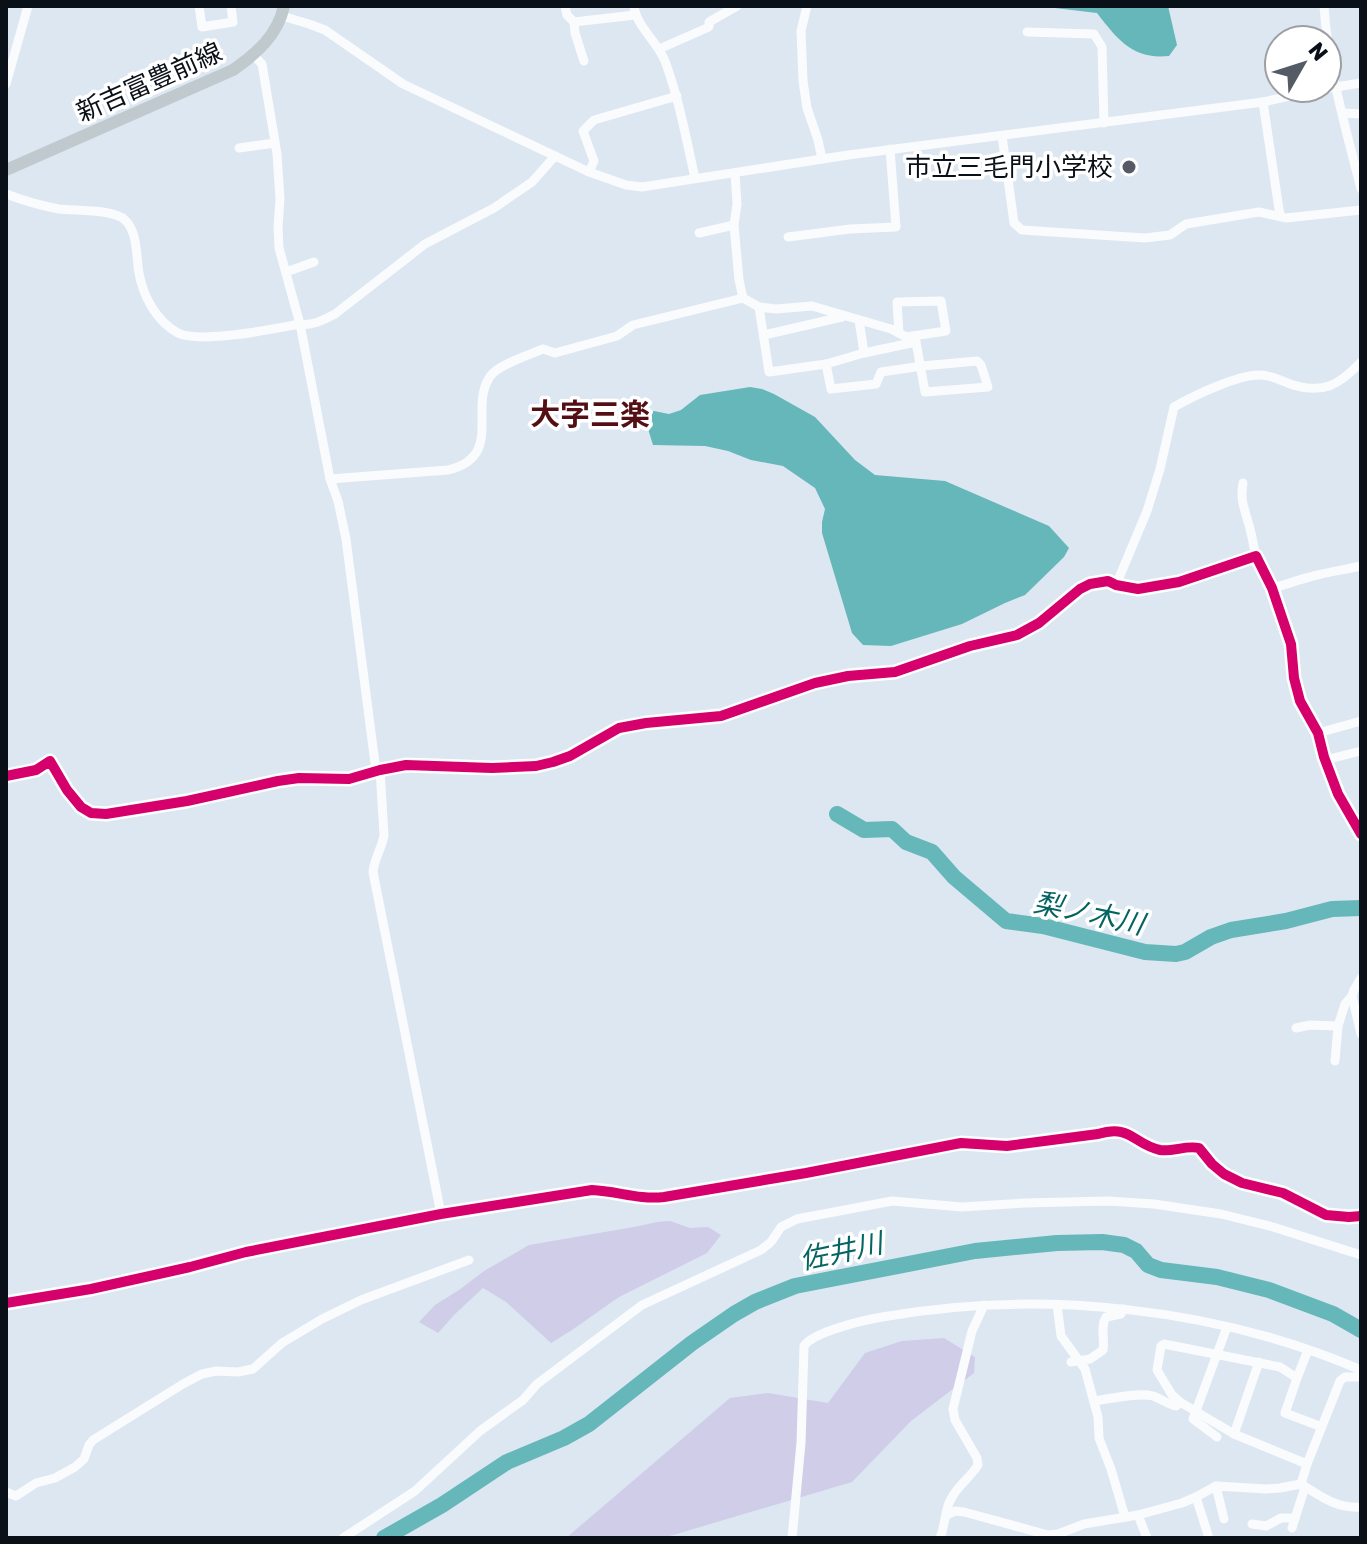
<svg xmlns="http://www.w3.org/2000/svg" width="1367" height="1544" font-family="Rubik,'Noto Sans JP',sans-serif">
<style>
.green{fill:#d0cde9}
.water{fill:#65b7b9}
.lines{fill:none;stroke-linecap:round;stroke-linejoin:round}
.river{stroke:#65b7b9;stroke-width:16}
.minor{stroke:#fafbfd;stroke-width:9}
.major{stroke:#c0c9cd;stroke-width:12}
.cycleway-casing{stroke:#fff;stroke-width:15}
.cycleway{stroke:#d6006c;stroke-width:10}
.poi-dot{fill:#545b64;stroke:#fff;stroke-width:3}
.labels{text-anchor:middle;stroke-width:7;stroke-linejoin:round;paint-order:stroke}
.street-label{font-size:26px;fill:#0a1017;stroke:#fff}
.poi-label{font-size:26px;fill:#0a1017;stroke:#fff;text-anchor:end}
.water-label{font-size:28px;font-style:italic;fill:#046462;stroke:#fff}
.quarter-label{font-size:30px;font-weight:bold;fill:#540f14;stroke:#fff}
</style>
<rect width="100%" height="100%" fill="#dce7f2"/>
<g class="green">
<path d="M 670,1221 L 690,1228 L 708,1227 L 721,1235 L 707,1253 L 619,1297 L 572,1330 L 551,1343 L 506,1302 L 483,1288 L 455,1314 L 438,1333 L 419,1322 L 435,1305 L 459,1290 L 484,1271 L 529,1245 L 634,1227 L 657,1222 Z"/>
<path d="M 944,1338 L 975,1357 L 974,1373 L 911,1421 L 852,1482 L 663,1538 L 566,1538 L 730,1398 L 768,1393 L 828,1403 L 865,1353 L 902,1341 Z"/>
</g>
<g class="water">
<path d="M 1038,6 L 1168,6 L 1177,45 L 1169,56 C 1133,60 1117,39 1097,13 Z"/>
<path d="M 750,387 L 762,389 L 774,394 L 815,417 L 855,460 L 875,475 L 945,481 L 1049,526 L 1069,548 L 1064,557 L 1025,595 L 1005,603 L 962,624 L 891,646 L 863,645 L 852,633 L 822,533 L 822,522 L 825,509 L 815,488 L 783,466 L 751,460 L 728,451 L 705,446 L 653,445 L 644,416 L 654,411 L 669,414 L 681,410 L 700,395 Z"/>
</g>
<g class="lines">
<g class="river">
<path d="M 837,814 L 864,830 L 892,829 L 906,842 L 932,852 L 954,877 L 1006,921 L 1043,926 L 1145,952 L 1176,954 L 1185,952 L 1211,937 L 1231,930 L 1286,921 L 1332,909 L 1361,908"/>
<path d="M 384,1538 L 442,1505 L 507,1462 L 564,1438 L 589,1424 L 692,1343 L 734,1314 L 755,1302 L 795,1286 L 975,1251 L 1057,1243 L 1102,1242 L 1124,1245 L 1136,1251 L 1148,1265 L 1161,1270 L 1217,1277 L 1269,1290 L 1333,1314 L 1361,1330"/>
</g>
<g class="minor">
<path d="M 199,6 L 202,27 L 233,22 L 231,6"/>
<path d="M 565,6 L 567,15 L 574,22 L 635,15"/>
<path d="M 634,6 C 636,26 657,41 665,61 C 679,99 686,138 695,178"/>
<path d="M 807,6 L 801,31 L 803,81 L 807,108 L 818,140 L 822,159"/>
<path d="M 1324,6 C 1328,69 1346,129 1361,189"/>
<path d="M 282,16 L 309,24 L 325,30 L 403,84 L 589,172 L 626,185 L 642,187 L 848,155 L 1263,102 L 1327,88"/>
<path d="M 574,22 L 575,33 L 584,61"/>
<path d="M 1027,32 L 1094,34 L 1102,47 L 1104,123"/>
<path d="M 659,49 L 709,27 L 709,22 L 737,6"/>
<path d="M 254,56 L 262,64 L 277,154 L 280,199 L 278,227 L 279,248 L 300,324 L 330,479 L 338,501 L 346,539 L 376,771"/>
<path d="M 6,84 L 28,6"/>
<path d="M 1329,88 L 1361,83"/>
<path d="M 1263,102 L 1280,216"/>
<path d="M 1342,113 L 1361,114"/>
<path d="M 1002,136 L 1014,223 L 1022,230 L 1145,238 L 1170,235 L 1186,224 L 1259,212 L 1286,218 L 1361,210"/>
<path d="M 239,148 L 275,143"/>
<path d="M 589,172 L 594,161 L 583,131 L 594,120 L 677,96"/>
<path d="M 735,173 L 737,204 L 734,225 L 739,280 L 743,298"/>
<path d="M 6,194 C 22,200 42,206 59,209 C 76,211 114,209 125,220 C 138,232 136,257 139,273 C 143,296 156,321 178,333 C 200,344 274,329 300,324 C 313,326 323,320 335,314 L 425,244 L 494,208 L 532,182 L 555,156"/>
<path d="M 699,233 L 734,225"/>
<path d="M 788,237 L 850,229 L 896,227 L 890,149"/>
<path d="M 286,272 L 314,262"/>
<path d="M 759,307 L 769,372 L 826,364 L 864,353 L 916,342"/>
<path d="M 859,320 L 864,353"/>
<path d="M 899,333 L 897,302 L 941,301 L 946,331 L 906,337"/>
<path d="M 764,335 L 842,317"/>
<path d="M 330,479 L 448,470 C 506,456 466,405 492,374 C 503,363 529,355 543,349 L 555,353 L 617,336 L 633,325 L 743,298 L 759,307 L 776,309 L 812,306 L 891,329 L 916,342 L 925,392 L 988,387 L 981,365 L 977,361 L 922,366 L 881,372 L 876,384 L 831,389 L 826,364"/>
<path d="M 1243,483 C 1240,501 1244,506 1248,522 C 1252,533 1253,545 1256,556"/>
<path d="M 1116,585 L 1147,511 L 1160,469 L 1174,407 C 1193,396 1239,374 1260,375 C 1270,375 1281,380 1290,384 C 1323,395 1339,385 1361,362"/>
<path d="M 1272,588 C 1286,585 1297,580 1310,577 C 1327,572 1344,570 1361,566"/>
<path d="M 1318,733 L 1361,721"/>
<path d="M 1325,760 L 1361,751"/>
<path d="M 380,770 L 384,835 C 382,848 374,859 373,872 L 441,1214"/>
<path d="M 6,776 L 36,770 L 50,761 L 67,790 L 81,807 L 91,813 L 106,814 L 187,801 L 278,781 L 299,778 L 349,779 L 380,770 L 406,765 L 492,768 L 536,766 L 553,762 L 570,756 L 619,728 L 646,723 L 721,716 L 815,683 L 848,676 L 895,672 L 970,646 L 1017,635 L 1039,623 L 1080,589 L 1090,584 L 1108,581 L 1116,585 L 1138,589 L 1179,582 L 1256,556 L 1272,588 L 1291,644 L 1294,678 L 1300,701 L 1318,733 L 1324,757 L 1338,794 L 1361,834"/>
<path d="M 1361,978 L 1354,990 L 1352,996 L 1361,1034"/>
<path d="M 1296,1028 L 1310,1025 L 1338,1026 L 1345,1004 L 1352,996"/>
<path d="M 1335,1061 L 1338,1026"/>
<path d="M 6,1303 L 91,1289 L 190,1267 L 246,1252 L 441,1214 L 592,1190 C 617,1191 639,1200 664,1197 L 806,1173 L 961,1143 L 1007,1146 L 1098,1134 C 1131,1124 1133,1144 1160,1150 C 1173,1152 1186,1145 1199,1148 L 1212,1164 L 1224,1174 L 1242,1183 L 1283,1193 L 1326,1215 L 1349,1217 L 1361,1216"/>
<path d="M 1057,1305 L 1061,1336 L 1085,1369 L 1098,1417 L 1099,1438 L 1111,1469 L 1125,1517"/>
<path d="M 1071,1362 L 1090,1359 L 1103,1350 C 1105,1340 1100,1326 1106,1317 L 1121,1314 L 1123,1309"/>
<path d="M 1297,1378 L 1285,1413 L 1322,1427"/>
<path d="M 1094,1401 C 1110,1399 1138,1392 1153,1396 C 1161,1399 1168,1404 1176,1406 L 1180,1402 L 1234,1434 L 1307,1464 L 1301,1484"/>
<path d="M 1180,1402 L 1172,1395 L 1157,1370 L 1161,1346 L 1164,1344 L 1280,1367 L 1297,1378 L 1308,1350"/>
<path d="M 1234,1434 L 1259,1362"/>
<path d="M 1217,1437 L 1193,1419 L 1227,1327"/>
<path d="M 1307,1464 L 1340,1381 L 1345,1377 L 1361,1377"/>
<path d="M 6,1492 L 16,1496 L 36,1483 L 55,1478 L 75,1467 L 84,1459 L 89,1445 L 93,1440 L 183,1384 L 202,1374 L 216,1371 L 238,1372 L 253,1369 L 282,1343 L 322,1319 L 361,1300 L 469,1260"/>
<path d="M 947,1515 L 955,1511 L 964,1512 L 1048,1535 L 1058,1534 L 1084,1524 L 1138,1515"/>
<path d="M 1224,1519 L 1216,1486 L 1266,1489 L 1280,1488 L 1301,1484 C 1320,1496 1337,1509 1361,1507"/>
<path d="M 1252,1524 L 1266,1526 L 1281,1518 L 1295,1518"/>
<path d="M 1292,1528 L 1305,1487"/>
<path d="M 1208,1535 L 1196,1497 L 1216,1486"/>
<path d="M 343,1538 L 415,1491 L 480,1431 L 523,1400 L 537,1384 L 642,1305 L 761,1250 L 771,1242 L 781,1227 L 797,1219 L 892,1201 L 962,1207 L 1025,1203 L 1108,1201 L 1154,1204 L 1221,1214 L 1273,1227 L 1361,1255"/>
<path d="M 792,1538 L 801,1443 L 804,1346 C 813,1332 864,1320 882,1317 C 1038,1289 1215,1307 1361,1370"/>
<path d="M 940,1538 C 945,1526 945,1510 950,1501 C 956,1487 970,1478 978,1465 L 977,1458 L 955,1420 L 953,1409 L 972,1331 L 984,1305"/>
<path d="M 1147,1538 L 1138,1515 L 1182,1503 L 1196,1497"/>
</g>
<path class="major" d="M 6,170 L 233,70 C 256,54 278,35 284,6"/>
<g class="cycleway-casing">
<g id="cycleway">
<path d="M 6,776 L 36,770 L 50,761 L 67,790 L 81,807 L 91,813 L 106,814 L 187,801 L 278,781 L 299,778 L 349,779 L 380,770 L 406,765 L 492,768 L 536,766 L 553,762 L 570,756 L 619,728 L 646,723 L 721,716 L 815,683 L 848,676 L 895,672 L 970,646 L 1017,635 L 1039,623 L 1080,589 L 1090,584 L 1108,581 L 1116,585 L 1138,589 L 1179,582 L 1256,556 L 1272,588 L 1291,644 L 1294,678 L 1300,701 L 1318,733 L 1324,757 L 1338,794 L 1361,834"/>
<path d="M 6,1303 L 91,1289 L 190,1267 L 246,1252 L 441,1214 L 592,1190 C 617,1191 639,1200 664,1197 L 806,1173 L 961,1143 L 1007,1146 L 1098,1134 C 1131,1124 1133,1144 1160,1150 C 1173,1152 1186,1145 1199,1148 L 1212,1164 L 1224,1174 L 1242,1183 L 1283,1193 L 1326,1215 L 1349,1217 L 1361,1216"/>
</g>
</g>
<use href="#cycleway" class="cycleway"/>
</g>
<circle class="poi-dot" cx="1129" cy="167" r="8"/>
<g class="labels">
<g class="street-label">
<text transform="translate(149 82) rotate(-24)" y="9">新吉富豊前線</text>
</g>
<g class="poi-label">
<text x="1113" y="176">市立三毛門小学校</text>
</g>
<g class="water-label">
<text transform="translate(1089 913) rotate(12)" y="10">梨ノ木川</text>
<text transform="translate(841 1251) rotate(-12)" y="10">佐井川</text>
</g>
<g class="quarter-label">
<text x="590" y="425">大字三楽</text>
</g>
</g>
<rect width="1367" height="1544" fill="none" stroke="#0a1017" stroke-width="16"/>
<g transform="translate(1303 64) rotate(51)"><circle r="38" fill="#ffffff" stroke="#9d9fa2" stroke-width="2"/>
<path d="M0-6L14 30L0 20L-14 30Z" fill="#545b64"/>
<text y="-12" font-size="22" font-weight="bold" text-anchor="middle" fill="#0a1017">N</text>
</g>
</svg>
